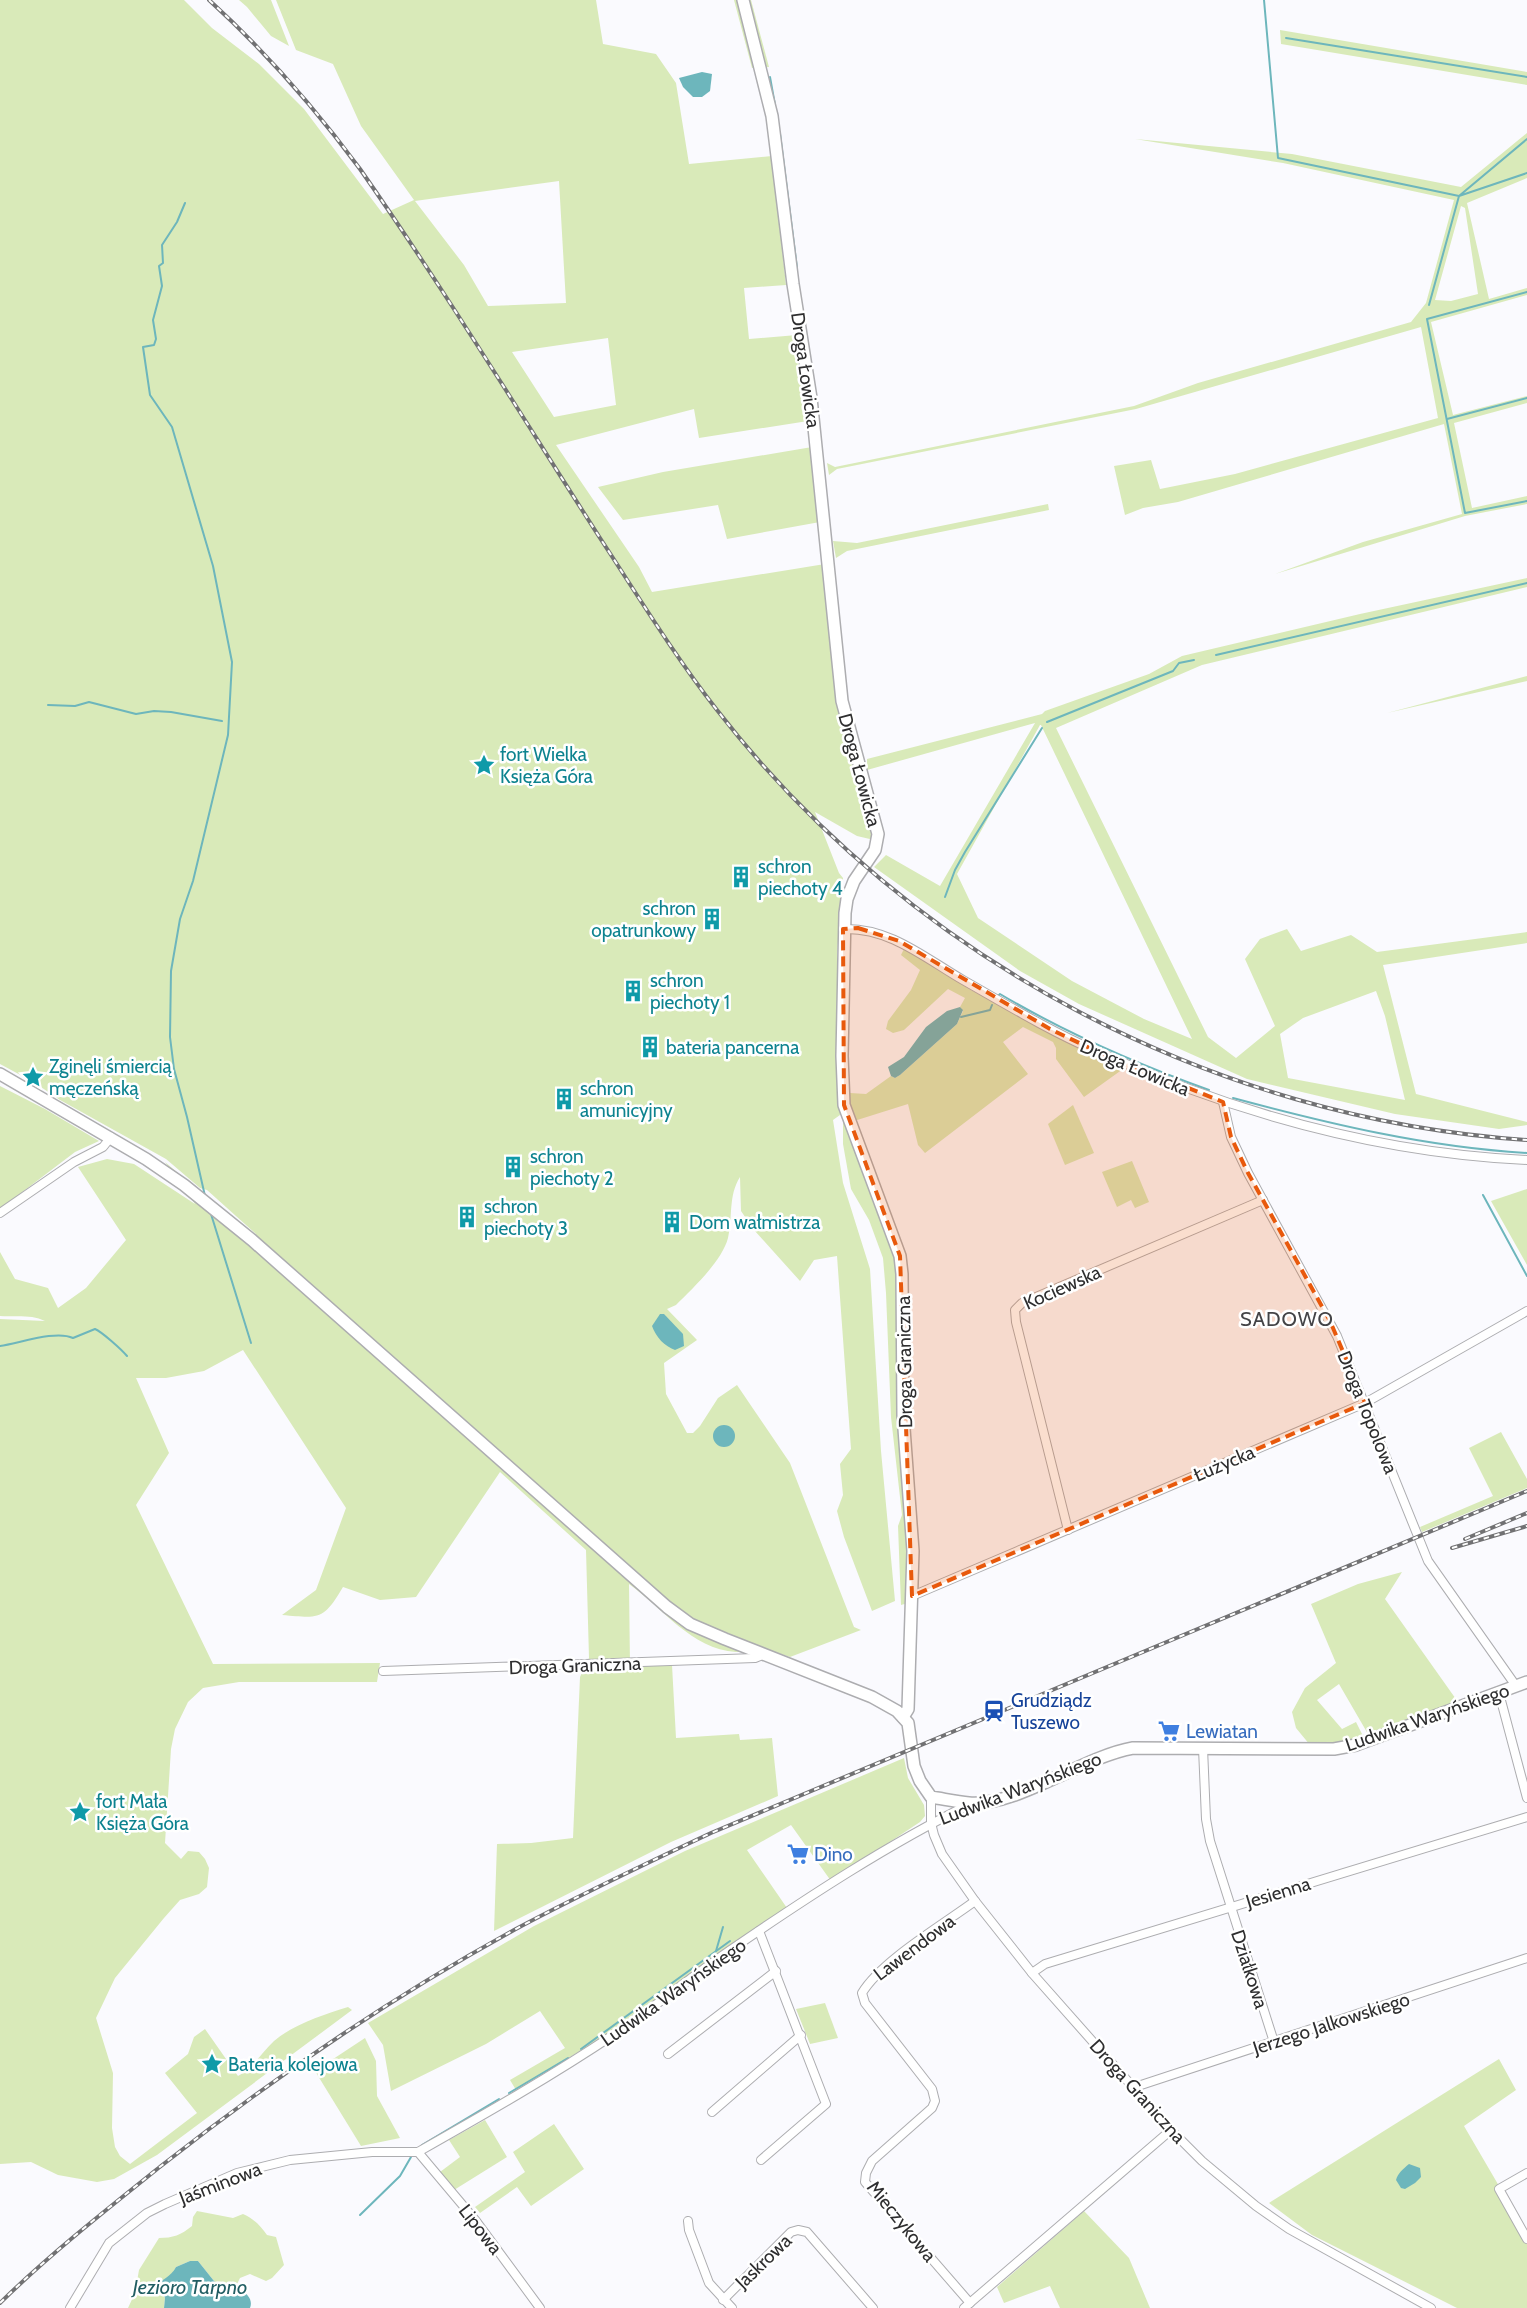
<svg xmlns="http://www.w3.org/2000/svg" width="1527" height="2308" font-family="Cabin,sans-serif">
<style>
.green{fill:#d9eab9;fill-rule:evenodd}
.water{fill:#6db6bc}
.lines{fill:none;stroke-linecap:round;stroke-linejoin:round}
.stream{stroke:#6db6bc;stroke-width:2}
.street-casing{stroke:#adadb0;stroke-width:10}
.secondary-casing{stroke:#adadb0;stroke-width:14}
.street{stroke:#fff;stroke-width:8}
.secondary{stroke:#fff;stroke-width:11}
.rail-casing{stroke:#717173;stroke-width:4}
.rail{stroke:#fff;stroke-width:2;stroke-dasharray:5.5;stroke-linecap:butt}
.marked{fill:#e8590c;fill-opacity:0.2;stroke:#e8590c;stroke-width:4;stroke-dasharray:10 6;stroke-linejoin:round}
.labels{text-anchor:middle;stroke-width:5;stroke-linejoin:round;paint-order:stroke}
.street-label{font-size:19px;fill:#2e2e2f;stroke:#fff}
.culture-label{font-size:19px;fill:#0d838f;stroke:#fff;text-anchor:start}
.transit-label{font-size:19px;fill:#164399;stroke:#fff;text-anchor:start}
.shop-label{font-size:19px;fill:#366cbe;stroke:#fff;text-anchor:start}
.neighbourhood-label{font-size:20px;letter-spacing:1px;fill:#444447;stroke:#fff}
.water-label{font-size:20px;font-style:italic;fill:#215e63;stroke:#fff}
</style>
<rect width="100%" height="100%" fill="#fafafe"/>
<g class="green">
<path d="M 0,0 L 184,0 L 212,28 L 259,64 L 304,109 L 383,214 L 414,200 L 361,126 L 333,64 L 296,50 L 276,0 L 596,0 L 603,44 L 656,54 L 676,83 L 689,164 L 772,156 L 786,285 L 744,288 L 749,339 L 797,335 L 808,421 L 699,438 L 694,409 L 556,445 L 639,567 L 652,592 L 825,564 L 851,756 L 874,840 L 857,836 L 815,812 L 839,873 L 843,878 L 837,954 L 838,1042 L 844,1094 L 840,1115 L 833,1120 L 843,1183 L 870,1269 L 881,1451 L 895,1601 L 872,1611 L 844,1537 L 837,1511 L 843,1495 L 840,1464 L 851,1449 L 837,1256 L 814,1260 L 800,1281 L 754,1230 L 741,1211 L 740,1177 C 728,1196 733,1217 728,1238 C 722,1261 693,1288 676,1305 L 667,1309 L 697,1340 L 664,1363 L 666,1394 L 687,1433 L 693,1433 L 700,1426 L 718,1398 L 737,1385 L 790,1463 L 854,1627 L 861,1630 L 790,1657 L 754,1645 C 749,1647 741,1652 736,1652 C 691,1649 663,1608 629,1584 L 630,1666 L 672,1665 L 676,1738 L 739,1734 L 740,1740 L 772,1738 L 778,1796 L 671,1842 L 494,1931 L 497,1844 L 531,1843 L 573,1838 L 580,1677 L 589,1658 L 586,1550 L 500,1472 L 416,1597 L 380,1600 L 343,1587 C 323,1621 319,1618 282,1615 L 316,1590 L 346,1508 L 243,1350 L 204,1371 L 166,1378 L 136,1378 L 169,1453 L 136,1505 L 213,1664 L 380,1663 L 377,1682 L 239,1682 L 203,1688 L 188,1702 L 175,1729 L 171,1749 L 165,1843 L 181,1859 L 188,1851 L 199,1852 L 205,1859 L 209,1868 L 207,1887 L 199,1894 L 180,1900 L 164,1918 L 115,1978 L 96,2018 L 113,2073 L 112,2128 L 115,2147 L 120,2156 L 130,2164 L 197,2113 L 165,2073 L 188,2054 L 194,2037 L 205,2029 L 238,2076 C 253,2068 262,2052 274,2041 C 294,2024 323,2015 348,2007 L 352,2010 L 157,2155 L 114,2179 L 97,2182 L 58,2175 L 31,2162 L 0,2164 L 0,1319 L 45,1321 C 32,1314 15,1317 0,1316 L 0,1252 L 15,1279 L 48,1288 L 58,1308 L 86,1288 L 126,1240 L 78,1167 L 107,1159 L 134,1164 L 195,1204 L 165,1162 L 254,1238 L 256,1234 L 207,1190 L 200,1188 L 166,1159 L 60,1100 L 35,1083 L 39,1076 L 30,1071 L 26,1078 L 0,1064 ZM 559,181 L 566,303 L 488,306 L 464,265 L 415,201 ZM 608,338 L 616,405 L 554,417 L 512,352 Z"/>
<path d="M 239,0 L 271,0 L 289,46 L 271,36 L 247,7 Z"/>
<path d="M 734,0 L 751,0 L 769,67 L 752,68 Z"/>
<path d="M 1280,30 L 1527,72 L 1527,85 L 1281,44 Z"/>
<path d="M 1527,133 L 1527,178 L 1467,203 L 1489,299 L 1527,288 L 1527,295 L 1431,322 L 1453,415 L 1527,396 L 1527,403 L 1454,423 L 1472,508 L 1527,496 L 1527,504 L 1465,516 L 1275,574 L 1363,542 L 1462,514 L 1444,424 L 1178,502 L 1143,508 L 1125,515 L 1114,466 L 1151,460 L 1160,489 L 1235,474 L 1438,418 L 1421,327 L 1136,409 L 837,469 L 829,475 L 827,463 L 835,467 L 1134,406 L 1198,383 L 1411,322 L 1426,303 L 1454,200 L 1283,163 L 1135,139 L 1292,154 L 1461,187 ZM 1461,206 L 1465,208 L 1478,294 L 1451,301 L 1435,300 Z"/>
<path d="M 812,447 L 820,522 L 727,539 L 718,505 L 623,520 L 598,487 L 663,472 Z"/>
<path d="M 1048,504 L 1049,510 L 847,551 L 836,558 L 833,541 L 857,543 Z"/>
<path d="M 1527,578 L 1527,587 L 1202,665 L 1056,728 L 1208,1037 L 1236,1058 L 1275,1026 L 1245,959 L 1260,939 L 1287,929 L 1301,951 L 1351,935 L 1377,952 L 1527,932 L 1527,943 L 1383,965 L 1416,1094 L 1527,1122 L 1527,1125 L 1499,1129 L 1395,1114 L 1247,1079 L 1079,1004 L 1020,971 L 874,867 L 886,855 L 940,886 L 1035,723 L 867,770 L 867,759 L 1042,714 L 1045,711 L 1149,674 L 1182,656 L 1360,614 ZM 1040,725 L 1041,725 L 1192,1039 L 1144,1019 L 1072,981 L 978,918 L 957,874 ZM 1376,991 L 1385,1016 L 1405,1100 L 1288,1078 L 1280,1034 L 1303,1018 Z"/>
<path d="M 1527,676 L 1527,681 L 1387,713 Z"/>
<path d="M 905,947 L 969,989 L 1123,1069 L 1084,1097 L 1056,1059 L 1056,1048 L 1053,1042 L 1023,1027 L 1003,1042 L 1028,1074 L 925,1153 L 918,1145 L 908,1104 L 854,1121 L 848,1106 L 850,1093 L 866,1094 L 891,1076 L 895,1078 L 900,1075 L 957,1024 L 963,1011 L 960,1007 L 965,998 L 948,989 L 904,1030 L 893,1033 L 886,1029 L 888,1021 L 911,990 L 920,970 L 901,955 Z"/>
<path d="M 0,1086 L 45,1109 L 99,1141 L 75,1152 L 0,1209 Z"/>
<path d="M 1073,1105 L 1094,1153 L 1065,1165 L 1048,1124 Z"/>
<path d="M 843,1118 L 895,1257 L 910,1552 L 908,1603 L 901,1605 L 898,1526 L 902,1515 L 891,1417 L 886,1293 L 883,1258 L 869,1220 L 851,1189 L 843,1144 Z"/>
<path d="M 1132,1161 L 1149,1202 L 1135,1208 L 1131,1200 L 1117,1207 L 1102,1172 Z"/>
<path d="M 1527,1189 L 1527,1265 L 1491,1201 Z"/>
<path d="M 1501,1432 L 1527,1479 L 1527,1488 L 1422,1532 L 1420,1527 L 1493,1496 L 1469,1448 Z"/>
<path d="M 1402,1572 L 1385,1599 L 1458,1702 L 1368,1734 L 1339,1684 L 1317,1700 L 1342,1729 L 1356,1722 L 1363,1736 L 1336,1744 L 1310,1745 L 1296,1728 L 1292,1712 L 1305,1688 L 1336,1663 L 1311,1604 L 1358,1584 Z"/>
<path d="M 904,1758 L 908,1778 L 924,1805 L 925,1816 L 920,1822 L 831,1881 L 791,1825 L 747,1850 L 787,1908 L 598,2040 L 516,2090 L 510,2080 L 565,2048 L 540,2011 L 486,2044 L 391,2091 L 383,2045 L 368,2023 L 534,1926 L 685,1851 Z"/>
<path d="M 825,2003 L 838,2038 L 810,2044 L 796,2009 Z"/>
<path d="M 365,2038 L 376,2061 L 377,2096 L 400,2138 L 361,2146 L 315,2071 Z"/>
<path d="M 1499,2059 L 1516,2090 L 1464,2126 L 1527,2234 L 1527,2308 L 1457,2308 L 1312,2235 L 1269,2203 Z"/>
<path d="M 485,2120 L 507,2157 L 454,2190 L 440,2172 L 460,2157 L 449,2140 Z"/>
<path d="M 554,2124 L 584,2169 L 531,2206 L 517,2187 L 480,2213 L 475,2207 L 525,2172 L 513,2152 Z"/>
<path d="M 197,2211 L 233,2218 L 243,2214 C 254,2219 260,2225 267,2235 L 276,2237 L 284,2265 L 272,2278 L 266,2281 L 250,2274 L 240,2278 L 237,2284 L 242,2290 L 227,2292 L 214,2281 L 198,2261 L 190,2261 L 176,2267 L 172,2275 L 158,2284 L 165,2298 L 164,2308 L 128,2308 L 135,2293 L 139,2270 L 159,2238 C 173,2238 181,2235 192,2226 L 193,2217 Z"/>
<path d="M 1084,2211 L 1129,2258 L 1150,2308 L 1060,2308 L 1050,2286 L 1004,2303 L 997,2287 Z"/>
</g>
<g class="water">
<path d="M 702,72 L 712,74 L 710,91 L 702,97 L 693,97 L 683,87 L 679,78 Z"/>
<path d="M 960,1007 L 963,1010 L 957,1024 L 900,1075 L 895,1078 L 891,1076 L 888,1067 L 904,1057 L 926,1027 L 947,1011 Z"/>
<path d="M 660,1314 L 664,1314 L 683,1334 L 684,1346 L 675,1350 C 664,1346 656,1337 652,1326 Z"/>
<circle cx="724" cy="1436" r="11"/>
<path d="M 1409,2164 L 1420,2168 L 1421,2177 L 1415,2183 L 1405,2189 L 1401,2188 L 1396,2180 C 1398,2173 1403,2169 1409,2164 Z"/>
<path d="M 190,2261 L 198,2261 L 214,2281 L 227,2292 L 242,2290 C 248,2295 253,2300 250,2308 L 164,2308 L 165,2298 L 162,2290 L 155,2288 C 161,2279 171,2277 176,2267 Z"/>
</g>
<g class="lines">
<g class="stream">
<path d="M 1264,0 L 1278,158 L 1459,196 L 1429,305"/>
<path d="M 1286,38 L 1527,77"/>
<path d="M 770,77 L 775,105"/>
<path d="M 780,134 L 797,268"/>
<path d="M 1527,139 L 1459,196 L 1527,173"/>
<path d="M 185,203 L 177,222 L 162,245 L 163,263 L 159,266 L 162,286 L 153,320 L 156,339 L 154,345 L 143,347 L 150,395 L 172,427 L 213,566 L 232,662 L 228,735 L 193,881 L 180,919 L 171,971 L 170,1037 L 174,1069 L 187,1117 L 205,1196"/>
<path d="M 1527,292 L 1427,319 L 1465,513 L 1527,501"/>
<path d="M 1447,419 L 1527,398"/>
<path d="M 1216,655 L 1527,583"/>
<path d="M 48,705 L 75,706 L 89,702 L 136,714 L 154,711 L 171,712 L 222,721"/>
<path d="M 1047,722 L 1173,671 L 1179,663 L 1194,660"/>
<path d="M 945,897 L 955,870 L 965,852 L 1042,728"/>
<path d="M 997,997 L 1000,994 C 1066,1033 1137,1064 1209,1090"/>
<path d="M 961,1017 L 990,1010 L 992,1005"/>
<path d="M 1233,1098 C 1330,1124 1426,1147 1527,1153"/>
<path d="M 1483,1195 L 1527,1276"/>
<path d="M 211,1214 L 251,1343"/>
<path d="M 0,1346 C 20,1343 56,1330 73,1338 L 95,1329 C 102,1332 121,1349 127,1356"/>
<path d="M 716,1951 L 723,1927"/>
<path d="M 581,2049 L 730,1941"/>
<path d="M 509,2093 L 568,2058"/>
<path d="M 422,2145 L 499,2099"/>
<path d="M 360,2215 L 400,2176 L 411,2157"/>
</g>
<g class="street-casing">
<g id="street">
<path d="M 843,929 C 889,927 925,958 963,980 C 1007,1005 1050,1031 1096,1051 C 1232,1112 1378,1153 1527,1160"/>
<path d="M 1223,1102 L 1231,1137 L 1248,1173 L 1337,1336 L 1428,1561 L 1516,1686"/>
<path d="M 0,1213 L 74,1162 L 103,1147 L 111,1137"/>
<path d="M 1068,1530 L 1016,1322 L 1015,1310 L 1022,1303 L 1263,1200"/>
<path d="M 912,1596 L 1365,1403 L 1527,1311"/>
<path d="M 383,1671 L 755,1658 L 765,1654"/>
<path d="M 1499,1693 L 1527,1798"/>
<path d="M 1203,1748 L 1206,1819 L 1210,1841 L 1274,2042"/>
<path d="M 931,1797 L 931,1823 L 934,1835 L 942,1854 L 975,1901 L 1032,1973 L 1171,2130 L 1202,2161 L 1256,2206 L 1289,2229 L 1431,2308"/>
<path d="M 759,1931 L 826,2104 L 761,2160"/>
<path d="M 1032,1973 L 1045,1964 L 1527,1817"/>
<path d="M 668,2054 L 776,1971"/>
<path d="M 1135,2089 L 1141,2085 L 1527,1958"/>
<path d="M 712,2112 L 801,2035"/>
<path d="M 418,2152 C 485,2114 552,2076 616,2033 C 655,2007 692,1976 732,1949 C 808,1897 887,1845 970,1804"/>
<path d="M 418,2152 L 476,2221 L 540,2308"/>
<path d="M 1527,2173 L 1499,2189 L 1527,2239"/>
<path d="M 688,2221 L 689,2230 L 709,2283 L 732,2308"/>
<path d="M 723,2300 L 791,2232 L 798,2230 L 807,2232 L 873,2308"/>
<path d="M 970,2303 L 865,2182 L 866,2173 L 872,2161 L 932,2108 L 935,2101 L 932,2089 L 865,2003 L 862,1993 C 881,1961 944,1924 975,1901"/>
<path d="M 70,2308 L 109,2243 L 147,2213 L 165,2204 L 237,2173 L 290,2160 L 372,2152 L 418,2152"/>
<path d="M 964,2308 L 1171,2130"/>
</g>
</g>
<g class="secondary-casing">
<g id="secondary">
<path d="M 743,0 L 772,116 L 793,284 L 811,398 L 842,701 L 878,834 L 875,850 L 854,881 L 847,899 L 845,913 L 842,1056 L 844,1105 L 900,1256 L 902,1274 L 903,1415 L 913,1551 L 908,1709 L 903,1717"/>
<path d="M 0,1074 L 146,1159 L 184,1185 L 252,1240 L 667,1607 L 690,1624 L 725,1639 L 872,1697 L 897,1711 L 908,1723 L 914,1766 L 920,1781 L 931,1797 C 944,1799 957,1802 969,1803 C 1017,1807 1082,1757 1133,1748 L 1334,1749 L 1356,1745 L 1527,1682"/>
</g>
</g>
<use href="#street" class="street"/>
<use href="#secondary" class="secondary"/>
<g class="rail-casing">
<g id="rail">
<path d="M 209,0 C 265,51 315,108 360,169 C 444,289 521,415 600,538 C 638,596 674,655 717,710 C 910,959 1213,1119 1527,1140"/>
<path d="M 1465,1539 L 1527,1513"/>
<path d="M 1452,1548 L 1527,1526"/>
<path d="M 0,2303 C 50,2254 106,2210 161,2166 C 272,2079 390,1998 514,1930 C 579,1895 645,1864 711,1833 L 1527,1491"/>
</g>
</g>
<use href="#rail" class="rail"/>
</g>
<path class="marked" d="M 858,928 L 899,941 L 1050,1029 L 1096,1051 L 1223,1102 L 1231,1137 L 1248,1173 L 1330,1321 L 1365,1403 L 912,1596 L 900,1256 L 844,1105 L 843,929 Z"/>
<defs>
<g id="sight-bare" transform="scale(1.725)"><path d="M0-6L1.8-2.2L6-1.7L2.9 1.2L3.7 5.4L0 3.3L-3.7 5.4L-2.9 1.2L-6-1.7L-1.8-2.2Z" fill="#0f9aa8" stroke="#fff" stroke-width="2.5" paint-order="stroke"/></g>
<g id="building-bare" transform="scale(1.725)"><path d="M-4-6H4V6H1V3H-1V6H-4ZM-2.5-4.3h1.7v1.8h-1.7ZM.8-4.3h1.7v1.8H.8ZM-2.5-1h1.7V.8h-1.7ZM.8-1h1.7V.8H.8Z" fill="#0f9aa8" stroke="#fff" stroke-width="2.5" paint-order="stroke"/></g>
<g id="station-bare" transform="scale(1.725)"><path d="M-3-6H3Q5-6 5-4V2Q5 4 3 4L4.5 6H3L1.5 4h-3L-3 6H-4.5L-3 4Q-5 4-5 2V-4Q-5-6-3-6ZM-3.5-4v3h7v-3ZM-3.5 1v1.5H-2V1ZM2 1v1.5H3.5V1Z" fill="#1a4fb4" stroke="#fff" stroke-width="2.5" paint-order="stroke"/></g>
<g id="supermarket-bare" transform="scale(1.725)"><path d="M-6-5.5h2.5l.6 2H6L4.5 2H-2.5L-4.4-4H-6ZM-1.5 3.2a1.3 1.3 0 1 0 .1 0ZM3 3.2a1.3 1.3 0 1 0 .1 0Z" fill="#3f7fe0" stroke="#fff" stroke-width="2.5" paint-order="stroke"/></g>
</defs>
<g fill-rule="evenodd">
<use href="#sight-bare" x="484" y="765"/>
<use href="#building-bare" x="741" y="877"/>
<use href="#building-bare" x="712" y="919"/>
<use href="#building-bare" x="633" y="991"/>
<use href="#building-bare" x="650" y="1047"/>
<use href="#sight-bare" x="33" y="1077"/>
<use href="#building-bare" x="564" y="1099"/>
<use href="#building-bare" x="513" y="1167"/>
<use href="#building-bare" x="467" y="1217"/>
<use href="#building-bare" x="672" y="1222"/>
<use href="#station-bare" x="994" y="1711"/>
<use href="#supermarket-bare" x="1169" y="1731"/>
<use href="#sight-bare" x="80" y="1812"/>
<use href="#supermarket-bare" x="798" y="1854"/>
<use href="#sight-bare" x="212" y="2064"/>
</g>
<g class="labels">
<g class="street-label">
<text transform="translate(806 370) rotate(82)" y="7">Droga Łowicka</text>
<text transform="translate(860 770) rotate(75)" y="7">Droga Łowicka</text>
<text transform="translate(1135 1067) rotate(23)" y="7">Droga Łowicka</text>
<text transform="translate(1062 1287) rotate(-24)" y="7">Kociewska</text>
<text transform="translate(904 1362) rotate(-91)" y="7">Droga Graniczna</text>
<text transform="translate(1368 1412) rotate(68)" y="7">Droga Topolowa</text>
<text transform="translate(1224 1463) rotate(-23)" y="7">Łużycka</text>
<text transform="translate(575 1665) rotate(-2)" y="7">Droga Graniczna</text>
<text transform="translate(1427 1717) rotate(-19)" y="7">Ludwika Waryńskiego</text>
<text transform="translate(1020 1788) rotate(-21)" y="7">Ludwika Waryńskiego</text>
<text transform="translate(1278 1892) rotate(-17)" y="7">Jesienna</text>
<text transform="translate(914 1947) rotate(-37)" y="7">Lawendowa</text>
<text transform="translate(1250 1969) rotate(72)" y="7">Działkowa</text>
<text transform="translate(673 1992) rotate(-35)" y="7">Ludwika Waryńskiego</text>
<text transform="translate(1331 2023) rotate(-18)" y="7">Jerzego Jalkowskiego</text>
<text transform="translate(1138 2091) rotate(48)" y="7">Droga Graniczna</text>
<text transform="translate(220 2183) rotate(-21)" y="7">Jaśminowa</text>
<text transform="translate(902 2221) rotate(51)" y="7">Mieczykowa</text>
<text transform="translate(481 2229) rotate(52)" y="7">Lipowa</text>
<text transform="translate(763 2261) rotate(-44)" y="7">Jaskrowa</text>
</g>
<g class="culture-label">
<text x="500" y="761">fort Wielka<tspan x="500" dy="22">Księża Góra</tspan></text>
<text x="758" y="873">schron<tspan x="758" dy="22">piechoty 4</tspan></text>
<text x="696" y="915" text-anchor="end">schron<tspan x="696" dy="22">opatrunkowy</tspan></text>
<text x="650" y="987">schron<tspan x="650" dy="22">piechoty 1</tspan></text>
<text x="666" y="1054">bateria pancerna</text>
<text x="49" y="1073">Zginęli śmiercią<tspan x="49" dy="22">męczeńską</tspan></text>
<text x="580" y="1095">schron<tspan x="580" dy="22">amunicyjny</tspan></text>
<text x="530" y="1163">schron<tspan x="530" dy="22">piechoty 2</tspan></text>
<text x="484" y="1213">schron<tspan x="484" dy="22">piechoty 3</tspan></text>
<text x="689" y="1229">Dom wałmistrza</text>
<text x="96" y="1808">fort Mała<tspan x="96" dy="22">Księża Góra</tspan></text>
<text x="228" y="2071">Bateria kolejowa</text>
</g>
<g class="transit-label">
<text x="1011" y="1707">Grudziądz<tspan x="1011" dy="22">Tuszewo</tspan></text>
</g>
<g class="shop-label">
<text x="1186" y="1738">Lewiatan</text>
<text x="814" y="1861">Dino</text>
</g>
<g class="neighbourhood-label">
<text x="1287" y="1326">SADOWO</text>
</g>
<g class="water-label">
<text x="190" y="2294">Jezioro Tarpno</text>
</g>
</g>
</svg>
